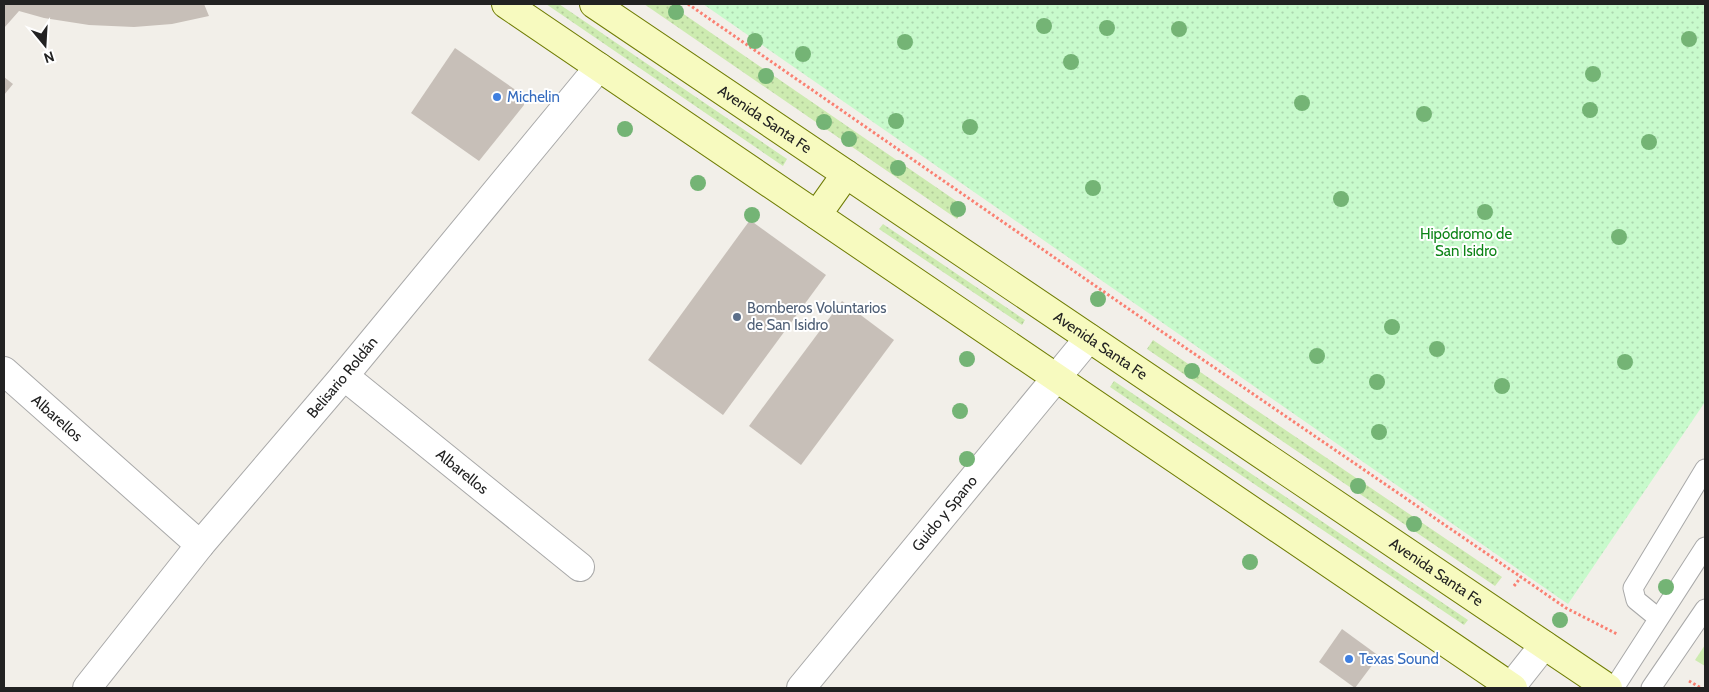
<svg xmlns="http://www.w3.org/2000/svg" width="1709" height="692" font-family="Cabin,sans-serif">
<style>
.grass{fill:url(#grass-dots)}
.park{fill:url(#park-dots)}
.garden{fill:#cdebb0}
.building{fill:#c7bfb8}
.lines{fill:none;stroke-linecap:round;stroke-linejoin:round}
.lane-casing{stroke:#a9a9a9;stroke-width:21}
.street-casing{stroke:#a9a9a9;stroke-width:30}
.secondary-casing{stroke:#707d05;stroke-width:30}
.path{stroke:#fa8072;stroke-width:3;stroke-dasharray:2.5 2.5;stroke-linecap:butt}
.lane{stroke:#fff;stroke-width:19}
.street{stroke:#fff;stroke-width:28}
.secondary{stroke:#f7fabf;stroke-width:28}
.tree{fill:#74b475}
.shop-dot{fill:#3f7fe0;stroke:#fff;stroke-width:2}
.service-dot{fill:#5c6f8a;stroke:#fff;stroke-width:2}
.labels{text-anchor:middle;stroke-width:4;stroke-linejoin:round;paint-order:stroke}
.shop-label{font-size:15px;fill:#366cbe;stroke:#fff;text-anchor:start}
.street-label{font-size:15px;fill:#222;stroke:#fff}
.park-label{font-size:15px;fill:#0c8416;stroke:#fff}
.service-label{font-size:15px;fill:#4e5e75;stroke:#fff;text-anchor:start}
</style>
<defs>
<pattern id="grass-dots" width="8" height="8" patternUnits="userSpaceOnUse" patternTransform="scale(1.25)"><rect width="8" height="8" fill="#cdebb0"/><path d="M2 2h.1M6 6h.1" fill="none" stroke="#b0c997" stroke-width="1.8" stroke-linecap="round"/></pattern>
<pattern id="park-dots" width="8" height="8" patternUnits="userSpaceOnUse" patternTransform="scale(1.25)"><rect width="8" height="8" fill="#c8facc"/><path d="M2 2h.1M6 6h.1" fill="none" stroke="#acd6af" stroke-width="1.8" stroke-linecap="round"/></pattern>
</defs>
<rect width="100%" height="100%" fill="#f2efe9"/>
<g class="grass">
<path d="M 546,4 L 559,4 L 787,159 L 783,166 Z"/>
<path d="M 644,4 L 669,4 L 965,207 L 957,219 Z"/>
<path d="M 883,224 L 1025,320 L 1022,325 L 879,229 Z"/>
<path d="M 1153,340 L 1502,577 L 1495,586 L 1147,349 Z"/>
<path d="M 1114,381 L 1468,620 L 1464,625 L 1110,387 Z"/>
</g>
<path class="park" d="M 703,4 L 1705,4 L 1705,402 L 1568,604 Z"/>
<path class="garden" d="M 1705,645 L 1705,666 L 1695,660 Z"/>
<g class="building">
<path d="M 4,4 L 204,4 L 209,16 L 172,24 L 134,27 L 89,25 L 44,18 L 19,11 L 4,28 Z"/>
<path d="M 455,48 L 523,95 L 524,105 L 479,161 L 411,113 Z"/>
<path d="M 4,77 L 13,84 L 4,95 Z"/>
<path d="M 750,220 L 826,275 L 723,415 L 648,360 Z"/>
<path d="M 842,301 L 894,340 L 801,465 L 749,426 Z"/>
<path d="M 1342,629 L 1379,656 L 1355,688 L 1319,662 Z"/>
</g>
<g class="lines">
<g class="lane-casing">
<g id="lane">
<path d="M 1658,618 L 1636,600 L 1633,588 L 1705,469"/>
<path d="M 1614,688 L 1705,547"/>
<path d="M 1651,688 L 1705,609"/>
</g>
</g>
<g class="street-casing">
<g id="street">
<path id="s1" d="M 4,371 L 200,545"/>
<path id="s2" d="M 344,376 L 580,567"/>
<path id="s3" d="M 87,688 L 200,545 L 344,376 L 599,67"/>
<path id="s4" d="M 801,688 L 1089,338"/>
<path d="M 1510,688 L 1544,645"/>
</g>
</g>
<g class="secondary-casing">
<g id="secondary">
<path d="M 506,4 L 1513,688"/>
<path id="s5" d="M 594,4 L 1608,688"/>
<path d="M 817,215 L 846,174"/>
</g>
</g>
<g class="path">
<path d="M 688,4 L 1136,314 L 1521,577"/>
<path d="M 1514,586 L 1521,577 L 1566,608 L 1617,634"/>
<path d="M 1689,681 L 1701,688"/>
</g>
<use href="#lane" class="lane"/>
<use href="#street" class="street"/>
<use href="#secondary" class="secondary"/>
</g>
<g class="tree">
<circle cx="676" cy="12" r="8"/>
<circle cx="1044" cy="26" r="8"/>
<circle cx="1107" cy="28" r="8"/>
<circle cx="1179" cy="29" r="8"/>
<circle cx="1689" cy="39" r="8"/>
<circle cx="755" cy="41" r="8"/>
<circle cx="905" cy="42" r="8"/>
<circle cx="803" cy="54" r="8"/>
<circle cx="1071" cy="62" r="8"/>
<circle cx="1593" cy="74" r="8"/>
<circle cx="766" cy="76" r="8"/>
<circle cx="1302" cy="103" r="8"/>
<circle cx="1590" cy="110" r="8"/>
<circle cx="1424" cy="114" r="8"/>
<circle cx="896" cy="121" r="8"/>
<circle cx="824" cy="122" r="8"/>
<circle cx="970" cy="127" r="8"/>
<circle cx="625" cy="129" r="8"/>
<circle cx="849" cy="139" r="8"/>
<circle cx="1649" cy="142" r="8"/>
<circle cx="898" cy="168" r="8"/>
<circle cx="698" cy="183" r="8"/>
<circle cx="1093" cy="188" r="8"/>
<circle cx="1341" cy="199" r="8"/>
<circle cx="958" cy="209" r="8"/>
<circle cx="1485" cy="212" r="8"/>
<circle cx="752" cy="215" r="8"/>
<circle cx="1619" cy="237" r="8"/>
<circle cx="1098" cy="299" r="8"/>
<circle cx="1392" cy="327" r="8"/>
<circle cx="1437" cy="349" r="8"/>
<circle cx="1317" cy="356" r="8"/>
<circle cx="967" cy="359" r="8"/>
<circle cx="1625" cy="362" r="8"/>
<circle cx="1192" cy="371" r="8"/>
<circle cx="1377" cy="382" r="8"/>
<circle cx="1502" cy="386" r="8"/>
<circle cx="960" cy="411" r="8"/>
<circle cx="1379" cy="432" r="8"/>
<circle cx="967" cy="459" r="8"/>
<circle cx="1358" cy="486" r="8"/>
<circle cx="1414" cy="524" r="8"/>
<circle cx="1250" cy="562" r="8"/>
<circle cx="1666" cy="587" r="8"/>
<circle cx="1560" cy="620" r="8"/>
</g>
<g class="shop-dot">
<circle cx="497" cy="97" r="5"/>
<circle cx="1349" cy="659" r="5"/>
</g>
<circle class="service-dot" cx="737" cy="317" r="5"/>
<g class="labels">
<g class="shop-label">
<text x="507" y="102">Michelin</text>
<text x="1359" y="664">Texas Sound</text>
</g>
<g class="street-label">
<text dy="5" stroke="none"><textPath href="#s5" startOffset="206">Avenida Santa Fe</textPath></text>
<text dy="5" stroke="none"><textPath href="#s5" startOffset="611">Avenida Santa Fe</textPath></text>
<text dy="5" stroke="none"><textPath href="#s3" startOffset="402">Belisario Roldán</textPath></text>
<text dy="5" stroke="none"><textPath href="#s1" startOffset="71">Albarellos</textPath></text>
<text dy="5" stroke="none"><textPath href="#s2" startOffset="152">Albarellos</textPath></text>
<text dy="5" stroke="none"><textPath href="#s4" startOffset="226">Guido y Spano</textPath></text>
<text dy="5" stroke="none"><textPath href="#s5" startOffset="1016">Avenida Santa Fe</textPath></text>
</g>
<g class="park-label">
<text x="1466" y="239">Hipódromo de<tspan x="1466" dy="17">San Isidro</tspan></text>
</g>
<g class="service-label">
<text x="747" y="313">Bomberos Voluntarios<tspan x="747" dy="17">de San Isidro</tspan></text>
</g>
</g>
<rect width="1709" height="692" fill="none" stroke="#222222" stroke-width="10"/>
<g transform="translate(45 45) rotate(162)" stroke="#ffffff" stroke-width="4" paint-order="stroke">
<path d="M0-4L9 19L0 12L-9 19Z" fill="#222222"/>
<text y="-8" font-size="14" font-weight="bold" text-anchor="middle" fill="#222222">N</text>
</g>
</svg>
